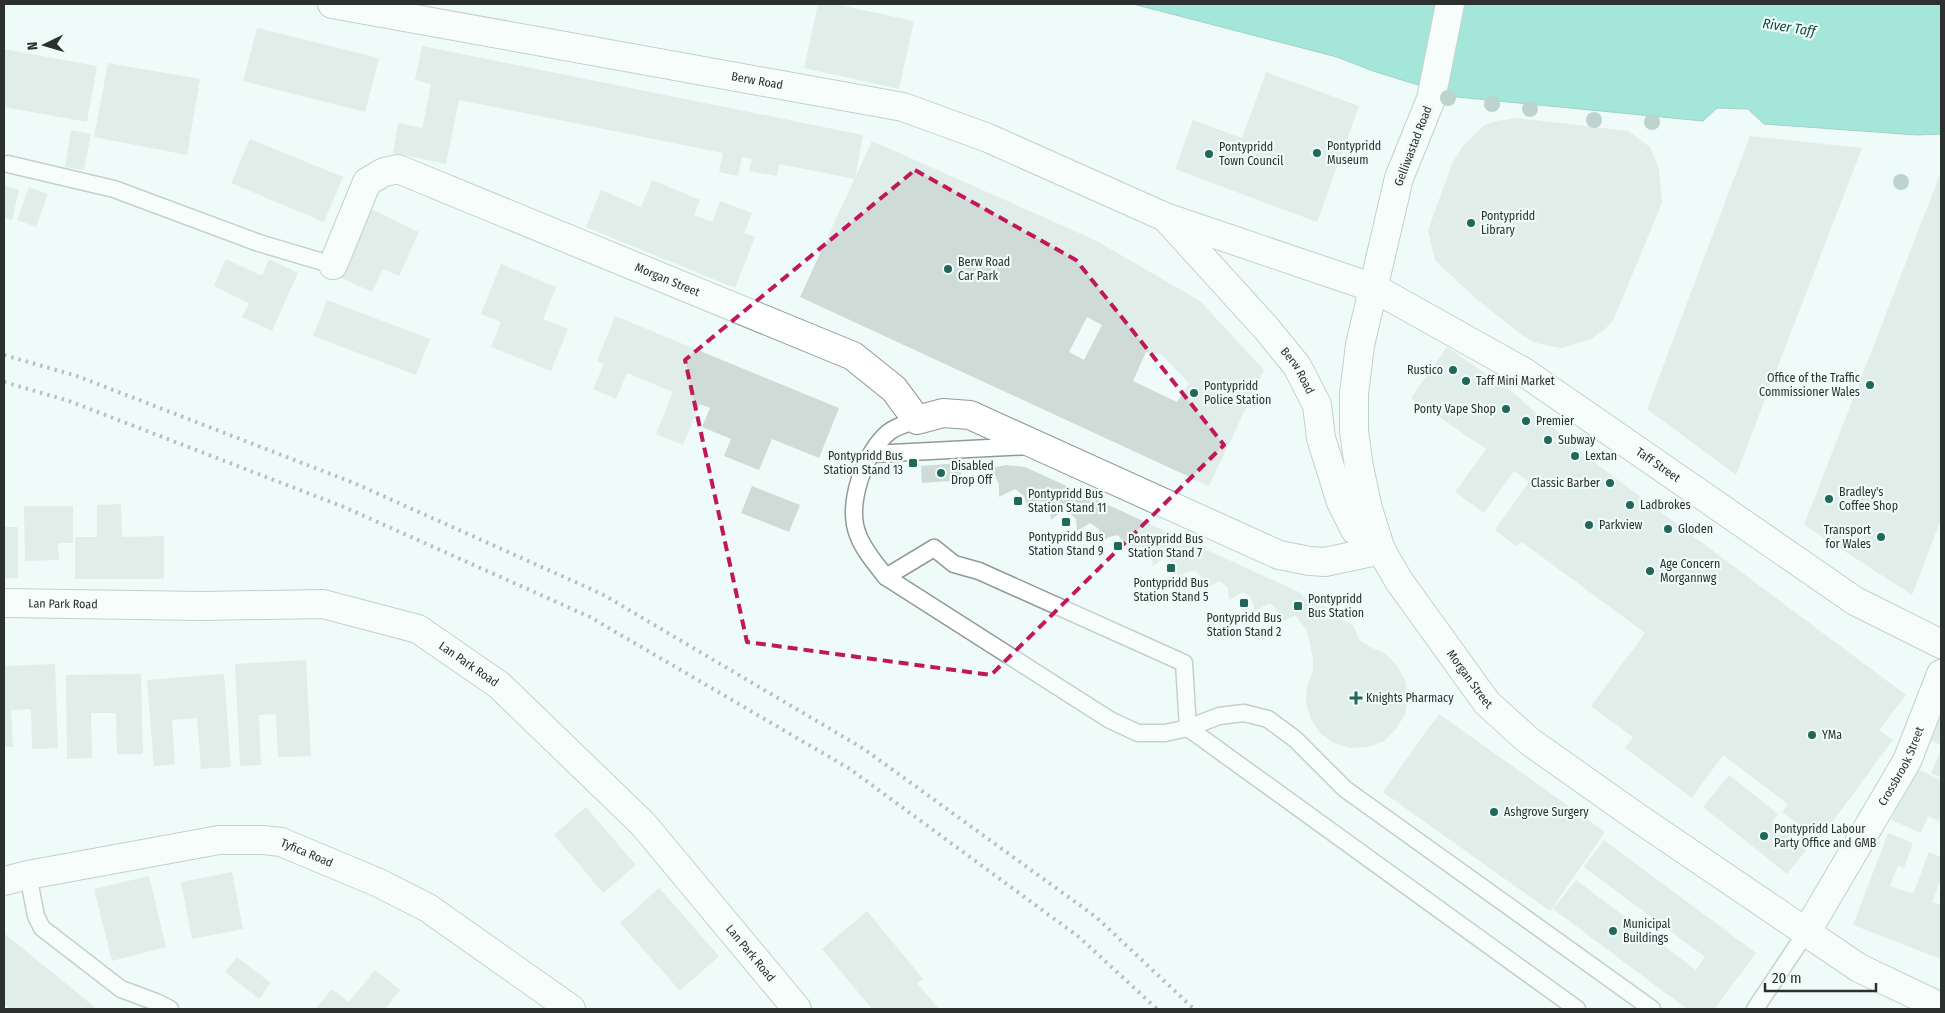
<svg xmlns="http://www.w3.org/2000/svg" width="1945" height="1013" font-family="'Fira Sans Condensed',sans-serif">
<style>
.water{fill:#4bceb5;stroke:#429f8d}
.building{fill:#cfdbd7;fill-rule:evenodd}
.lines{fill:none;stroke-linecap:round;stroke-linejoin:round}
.service-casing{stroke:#909b98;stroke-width:19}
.minor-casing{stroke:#909b98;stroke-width:30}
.secondary-casing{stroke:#909b98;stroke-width:30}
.primary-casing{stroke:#909b98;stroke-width:30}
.service{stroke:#fff;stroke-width:16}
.minor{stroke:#fff;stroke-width:28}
.secondary{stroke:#fff;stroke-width:28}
.primary{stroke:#fff;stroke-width:28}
.rail{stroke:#747b7a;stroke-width:4;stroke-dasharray:2.5 5;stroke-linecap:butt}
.tree{fill:#81a49c}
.marked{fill:none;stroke:#c2185b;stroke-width:4;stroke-dasharray:10 6;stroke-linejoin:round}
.poi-dot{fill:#21675a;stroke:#effbf8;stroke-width:2}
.labels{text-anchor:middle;stroke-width:4.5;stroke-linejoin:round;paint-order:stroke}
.street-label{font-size:12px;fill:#2c302f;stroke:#effbf8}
.poi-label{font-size:12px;fill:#2c302f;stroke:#effbf8;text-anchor:start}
.water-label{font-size:14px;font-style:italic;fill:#154c42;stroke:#effbf8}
</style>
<rect width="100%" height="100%" fill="#effbf8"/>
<path class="water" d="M 1133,4 L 1941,4 L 1941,134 L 1917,135 L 1764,124 L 1748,109 L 1717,108 L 1703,121 L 1457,97 L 1373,71 L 1337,57 Z"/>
<g class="building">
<path d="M 818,4 L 835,4 L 914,21 L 899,89 L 804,68 Z"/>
<path d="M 257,28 L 379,58 L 365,112 L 243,81 Z"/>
<path d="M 422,46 L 863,135 L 855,179 L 779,164 L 777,176 L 749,171 L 752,159 L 742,157 L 738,176 L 719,172 L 723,153 L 459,100 L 446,164 L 393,153 L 398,123 L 422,128 L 423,125 L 431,84 L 415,80 Z"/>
<path d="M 4,49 L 97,66 L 87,122 L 4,107 Z"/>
<path d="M 108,63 L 200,79 L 187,155 L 94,137 Z"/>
<path d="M 1266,72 L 1359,106 L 1317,222 L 1175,169 L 1193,120 L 1242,138 Z"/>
<path d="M 1518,118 L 1628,131 L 1650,147 L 1659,169 L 1662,203 L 1613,321 L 1603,331 L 1589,340 L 1561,348 L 1536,343 L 1522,335 L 1475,298 L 1435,260 L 1428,230 L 1452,164 L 1462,147 L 1483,126 L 1496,121 Z"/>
<path d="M 71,130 L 91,134 L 84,170 L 65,167 Z"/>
<path d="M 1750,136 L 1862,148 L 1736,475 L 1647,409 Z"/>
<path d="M 250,139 L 343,177 L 324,222 L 231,183 Z"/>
<path d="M 872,141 L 1095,240 L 1200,301 L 1264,370 L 1209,486 L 800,297 ZM 1087,317 L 1102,325 L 1084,360 L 1069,352 ZM 1146,352 L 1161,354 L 1189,383 L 1177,402 L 1133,381 Z"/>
<path d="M 1941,172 L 1941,519 L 1912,595 L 1804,525 Z"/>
<path d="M 652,180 L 700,200 L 694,215 L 712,222 L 720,201 L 752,213 L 744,233 L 755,237 L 735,288 L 586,227 L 601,190 L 641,207 Z"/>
<path d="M 4,185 L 19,190 L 12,220 L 4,218 Z"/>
<path d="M 29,187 L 48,194 L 36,227 L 17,220 Z"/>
<path d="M 371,209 L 419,232 L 399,276 L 383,269 L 372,292 L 339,277 Z"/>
<path d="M 226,259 L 262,276 L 269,259 L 298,273 L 272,331 L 242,317 L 249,303 L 214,286 Z"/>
<path d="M 501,264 L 556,287 L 543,319 L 568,329 L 551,371 L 491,347 L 501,322 L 481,314 Z"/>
<path d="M 327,300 L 430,339 L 416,375 L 313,336 Z"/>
<path d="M 615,316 L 839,408 L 819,458 L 772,439 L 759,470 L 724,456 L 731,439 L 702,427 L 710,408 L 700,404 L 683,445 L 656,434 L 673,392 L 627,373 L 616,399 L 593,389 L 604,364 L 597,361 Z"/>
<path d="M 1447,347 L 1512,392 L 1586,456 L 1906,695 L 1879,730 L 1893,740 L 1819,840 L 1782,812 L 1788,804 L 1723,755 L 1692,798 L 1625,748 L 1633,737 L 1591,706 L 1645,633 L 1522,542 L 1516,546 L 1495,530 L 1529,482 L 1514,471 L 1484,513 L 1455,492 L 1486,449 L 1411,398 Z"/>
<path d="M 960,463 L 962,480 L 922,483 L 921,466 Z"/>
<path d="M 1006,465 L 1025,467 L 1299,592 L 1310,603 L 1328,607 L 1336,617 L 1353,625 L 1360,641 L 1370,647 L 1386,654 L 1397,666 L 1405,680 L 1408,697 L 1405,714 L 1396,729 L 1384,741 L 1368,747 L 1350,748 L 1334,743 L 1320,733 L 1311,719 L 1306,703 L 1307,686 L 1313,671 L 1313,658 L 1307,631 L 1295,615 L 1280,623 L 1278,612 L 1271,604 L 1268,604 L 1253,612 L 1254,605 L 1250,597 L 1245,593 L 1242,593 L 1229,600 L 1228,588 L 1220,581 L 1204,589 L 1203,579 L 1196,571 L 1186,572 L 1178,578 L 1175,566 L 1168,558 L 1161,560 L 1153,566 L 1151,554 L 1143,547 L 1138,548 L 1128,554 L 1126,545 L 1118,535 L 1109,537 L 1102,543 L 1099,529 L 1090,523 L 1077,531 L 1076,519 L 1067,511 L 1061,512 L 1051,520 L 1050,507 L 1043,502 L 1038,501 L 1027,508 L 1024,496 L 1015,489 L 999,497 L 999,485 L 992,468 Z"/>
<path d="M 752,486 L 800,505 L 789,532 L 741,513 Z"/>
<path d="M 121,504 L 122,537 L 164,536 L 164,579 L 75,579 L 75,537 L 97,537 L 97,505 Z"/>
<path d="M 24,506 L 73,506 L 73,543 L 58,543 L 59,560 L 25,561 Z"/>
<rect x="4" y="527" width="14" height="51"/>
<path d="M 306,660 L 311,756 L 278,757 L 276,714 L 259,715 L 261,765 L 240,766 L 235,664 Z"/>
<path d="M 55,664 L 58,748 L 32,749 L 31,709 L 11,710 L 13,747 L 4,747 L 4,666 Z"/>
<path d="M 141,674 L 143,754 L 117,754 L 116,713 L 91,713 L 92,758 L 67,759 L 66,675 Z"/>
<path d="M 224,674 L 231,767 L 201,769 L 197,718 L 172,720 L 175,764 L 154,766 L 147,680 Z"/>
<path d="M 1941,712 L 1941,745 L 1928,739 Z"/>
<path d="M 1439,714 L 1605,832 L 1550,911 L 1383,792 Z"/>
<path d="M 1941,749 L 1941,778 L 1931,773 Z"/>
<path d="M 1915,768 L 1941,780 L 1941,822 L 1928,816 L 1921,833 L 1891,820 Z"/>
<path d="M 1729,775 L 1778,814 L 1772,822 L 1807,849 L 1787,874 L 1703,807 Z"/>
<path d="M 586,807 L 636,865 L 603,893 L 554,835 Z"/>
<path d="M 1888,833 L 1913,843 L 1904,868 L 1898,865 L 1890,886 L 1913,894 L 1929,852 L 1941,857 L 1941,878 L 1932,902 L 1941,905 L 1941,959 L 1853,925 Z"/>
<path d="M 1604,840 L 1756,953 L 1714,1009 L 1687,1009 L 1553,909 L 1576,880 L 1696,970 L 1705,957 L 1584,867 Z"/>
<path d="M 232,872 L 243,929 L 192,939 L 181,882 Z"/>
<path d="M 149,876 L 166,947 L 112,961 L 94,889 Z"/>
<path d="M 659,888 L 719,956 L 680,991 L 620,923 Z"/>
<path d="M 867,911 L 923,979 L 917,983 L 939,1009 L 872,1009 L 822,949 Z"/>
<path d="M 5,934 L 97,1009 L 10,1009 L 4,1004 Z"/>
<path d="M 237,957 L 271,983 L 259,999 L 225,972 Z"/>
<path d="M 375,970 L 400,990 L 385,1009 L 315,1009 L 332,989 L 349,1002 Z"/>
</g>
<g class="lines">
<g class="service-casing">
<g id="service">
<path d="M 8,164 L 114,189 L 259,243 L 333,265"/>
<path d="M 917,420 C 909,423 896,426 889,432 C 864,452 846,505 858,535 C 864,551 876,564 886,577 L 1110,720 L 1138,733 L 1165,733 L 1188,728 L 1219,716 L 1244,713 L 1268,719 L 1295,739 L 1345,789 L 1652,1009"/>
<path d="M 872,454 L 1028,446"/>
<path d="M 886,577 L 934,548 L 954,564 L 979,571 L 1184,663 L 1188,728"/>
<path d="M 1188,728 L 1577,1009"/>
<path d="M 28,875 L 36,916 L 42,928 L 121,989 L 156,1002 L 170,1009"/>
<path d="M 1755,1009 L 1807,931"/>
</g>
</g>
<g class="minor-casing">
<g id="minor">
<path id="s1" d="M 333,265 L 367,182 L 384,172 L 398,169 L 853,356 L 894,389 L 917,420 L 943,413 L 970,415 L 1279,555 L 1310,561 L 1325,562 L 1381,550"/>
<path id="s2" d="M 1374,288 L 1524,372 L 1855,601 L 1941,644"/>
<path id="s3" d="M 4,603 L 202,606 L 323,604 L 418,629 L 499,685 L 643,824 L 797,1009"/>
<path id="s4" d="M 4,881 L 28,875 L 219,840 L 263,840 L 281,842 L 379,883 L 428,908 L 571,1009"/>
<path id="s5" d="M 1807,931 L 1907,761 L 1941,674"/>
</g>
</g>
<g class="secondary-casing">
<g id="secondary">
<path id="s6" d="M 332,4 L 903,107 L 988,138 L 1165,217 L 1374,288"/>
<path id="s7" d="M 1166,218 L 1266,328 L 1297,366 L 1317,405 L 1321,438 L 1341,502 L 1355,530 L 1381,550"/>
</g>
</g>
<g class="primary-casing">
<g id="primary">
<path id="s8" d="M 1450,4 L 1431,99 L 1399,178 L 1360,345 L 1354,394 L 1354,431 L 1359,467 L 1368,509 L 1381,550 L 1399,581 L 1487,703 L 1529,741 L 1638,818 L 1859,968 L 1941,1007"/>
</g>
</g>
<use href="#service" class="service"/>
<use href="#minor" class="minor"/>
<use href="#secondary" class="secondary"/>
<use href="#primary" class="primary"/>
<g class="rail">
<path d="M 4,355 L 77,376 L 354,483 L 602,594 L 864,749 L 1096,917 L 1194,1009"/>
<path d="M 4,382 L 69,401 L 344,507 L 590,617 L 850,769 L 1079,937 L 1157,1009"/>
</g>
</g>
<g class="tree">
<circle cx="1448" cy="98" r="8"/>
<circle cx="1492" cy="104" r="8"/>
<circle cx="1530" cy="109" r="8"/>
<circle cx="1594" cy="120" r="8"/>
<circle cx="1652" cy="122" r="8"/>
<circle cx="1901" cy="182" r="8"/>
</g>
<path d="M0 0H1945V1013H0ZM 915,170 L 1076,260 L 1224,445 L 991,675 L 747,642 L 685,360 Z" fill="#effbf8" fill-opacity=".55" fill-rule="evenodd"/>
<path class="marked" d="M 915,170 L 1076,260 L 1224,445 L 991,675 L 747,642 L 685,360 Z"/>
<g class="poi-dot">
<circle cx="1317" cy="153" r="5"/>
<circle cx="1209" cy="154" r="5"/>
<circle cx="1471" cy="223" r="5"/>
<circle cx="948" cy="269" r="5"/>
<circle cx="1453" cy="370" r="5"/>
<circle cx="1466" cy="381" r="5"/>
<circle cx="1870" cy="385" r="5"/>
<circle cx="1194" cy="393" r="5"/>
<circle cx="1506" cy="409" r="5"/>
<circle cx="1526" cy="421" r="5"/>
<circle cx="1548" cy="440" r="5"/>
<circle cx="1575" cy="456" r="5"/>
<rect x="908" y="458" width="10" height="10" rx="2.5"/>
<circle cx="941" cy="473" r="5"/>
<circle cx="1610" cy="483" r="5"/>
<circle cx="1829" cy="499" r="5"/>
<rect x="1013" y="496" width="10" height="10" rx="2.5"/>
<circle cx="1630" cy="505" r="5"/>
<rect x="1061" y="517" width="10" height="10" rx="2.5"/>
<circle cx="1589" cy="525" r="5"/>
<circle cx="1668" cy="529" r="5"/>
<circle cx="1881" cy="537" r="5"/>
<rect x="1113" y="541" width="10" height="10" rx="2.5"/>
<rect x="1166" y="563" width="10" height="10" rx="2.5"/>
<circle cx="1650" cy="571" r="5"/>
<rect x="1239" y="598" width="10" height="10" rx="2.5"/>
<rect x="1293" y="601" width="10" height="10" rx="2.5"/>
<path d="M1353.5 690.5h5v5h5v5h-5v5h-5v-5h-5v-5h5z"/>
<circle cx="1812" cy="735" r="5"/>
<circle cx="1494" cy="812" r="5"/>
<circle cx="1764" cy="836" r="5"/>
<circle cx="1613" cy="931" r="5"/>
</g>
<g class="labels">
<g class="street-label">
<text dy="4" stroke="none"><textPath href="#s6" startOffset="432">Berw Road</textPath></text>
<text transform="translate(1413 146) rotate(-69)" y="4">Gelliwastad Road</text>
<text dy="4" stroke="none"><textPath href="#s1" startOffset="415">Morgan Street</textPath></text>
<text dy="4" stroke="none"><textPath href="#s7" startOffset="202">Berw Road</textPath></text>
<text dy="4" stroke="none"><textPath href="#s2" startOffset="335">Taff Street</textPath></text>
<text dy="4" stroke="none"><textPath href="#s3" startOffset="59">Lan Park Road</textPath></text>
<text dy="4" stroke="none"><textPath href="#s3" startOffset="479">Lan Park Road</textPath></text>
<text dy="4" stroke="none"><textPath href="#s8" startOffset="719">Morgan Street</textPath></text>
<text dy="4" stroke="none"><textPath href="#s5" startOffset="190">Crossbrook Street</textPath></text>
<text dy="4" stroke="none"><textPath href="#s4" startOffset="309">Tyfica Road</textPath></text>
<text dy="4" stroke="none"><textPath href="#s3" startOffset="884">Lan Park Road</textPath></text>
</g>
<g class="poi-label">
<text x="1327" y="150">Pontypridd<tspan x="1327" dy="14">Museum</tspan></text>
<text x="1219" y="151">Pontypridd<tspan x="1219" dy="14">Town Council</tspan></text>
<text x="1481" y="220">Pontypridd<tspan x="1481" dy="14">Library</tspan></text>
<text x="958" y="266">Berw Road<tspan x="958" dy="14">Car Park</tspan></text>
<text x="1443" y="374" text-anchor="end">Rustico</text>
<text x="1860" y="382" text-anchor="end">Office of the Traffic<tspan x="1860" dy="14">Commissioner Wales</tspan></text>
<text x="1476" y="385">Taff Mini Market</text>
<text x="1204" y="390">Pontypridd<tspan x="1204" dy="14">Police Station</tspan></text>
<text x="1496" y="413" text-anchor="end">Ponty Vape Shop</text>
<text x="1536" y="425">Premier</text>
<text x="1558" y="444">Subway</text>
<text x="903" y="460" text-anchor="end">Pontypridd Bus<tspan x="903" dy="14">Station Stand 13</tspan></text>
<text x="1585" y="460">Lextan</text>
<text x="951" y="470">Disabled<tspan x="951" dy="14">Drop Off</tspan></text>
<text x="1600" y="487" text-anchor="end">Classic Barber</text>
<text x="1839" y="496">Bradley's<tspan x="1839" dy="14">Coffee Shop</tspan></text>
<text x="1028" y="498">Pontypridd Bus<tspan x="1028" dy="14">Station Stand 11</tspan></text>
<text x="1640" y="509">Ladbrokes</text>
<text x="1599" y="529">Parkview</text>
<text x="1678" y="533">Gloden</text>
<text x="1871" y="534" text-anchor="end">Transport<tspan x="1871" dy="14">for Wales</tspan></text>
<text x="1066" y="541" text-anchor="middle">Pontypridd Bus<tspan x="1066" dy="14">Station Stand 9</tspan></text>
<text x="1128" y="543">Pontypridd Bus<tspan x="1128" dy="14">Station Stand 7</tspan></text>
<text x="1660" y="568">Age Concern<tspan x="1660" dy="14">Morgannwg</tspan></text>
<text x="1171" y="587" text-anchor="middle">Pontypridd Bus<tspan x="1171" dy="14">Station Stand 5</tspan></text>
<text x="1308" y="603">Pontypridd<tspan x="1308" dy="14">Bus Station</tspan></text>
<text x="1244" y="622" text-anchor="middle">Pontypridd Bus<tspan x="1244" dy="14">Station Stand 2</tspan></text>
<text x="1366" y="702">Knights Pharmacy</text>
<text x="1822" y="739">YMa</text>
<text x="1504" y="816">Ashgrove Surgery</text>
<text x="1774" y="833">Pontypridd Labour<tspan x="1774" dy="14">Party Office and GMB</tspan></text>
<text x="1623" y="928">Municipal<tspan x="1623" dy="14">Buildings</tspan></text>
</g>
<g class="water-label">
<text transform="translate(1789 27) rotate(9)" y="5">River Taff</text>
</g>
</g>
<rect width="1945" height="1013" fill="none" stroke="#2c302f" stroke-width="10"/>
<g transform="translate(45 45) rotate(265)" stroke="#effbf8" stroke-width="4" paint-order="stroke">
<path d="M0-4L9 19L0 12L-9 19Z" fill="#2c302f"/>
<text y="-8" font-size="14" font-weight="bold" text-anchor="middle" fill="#2c302f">N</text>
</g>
<path d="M1765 983v8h111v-8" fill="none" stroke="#2c302f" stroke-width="2.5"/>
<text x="1772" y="983" font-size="15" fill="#2c302f" stroke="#effbf8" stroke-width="4" paint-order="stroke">20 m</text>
</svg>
